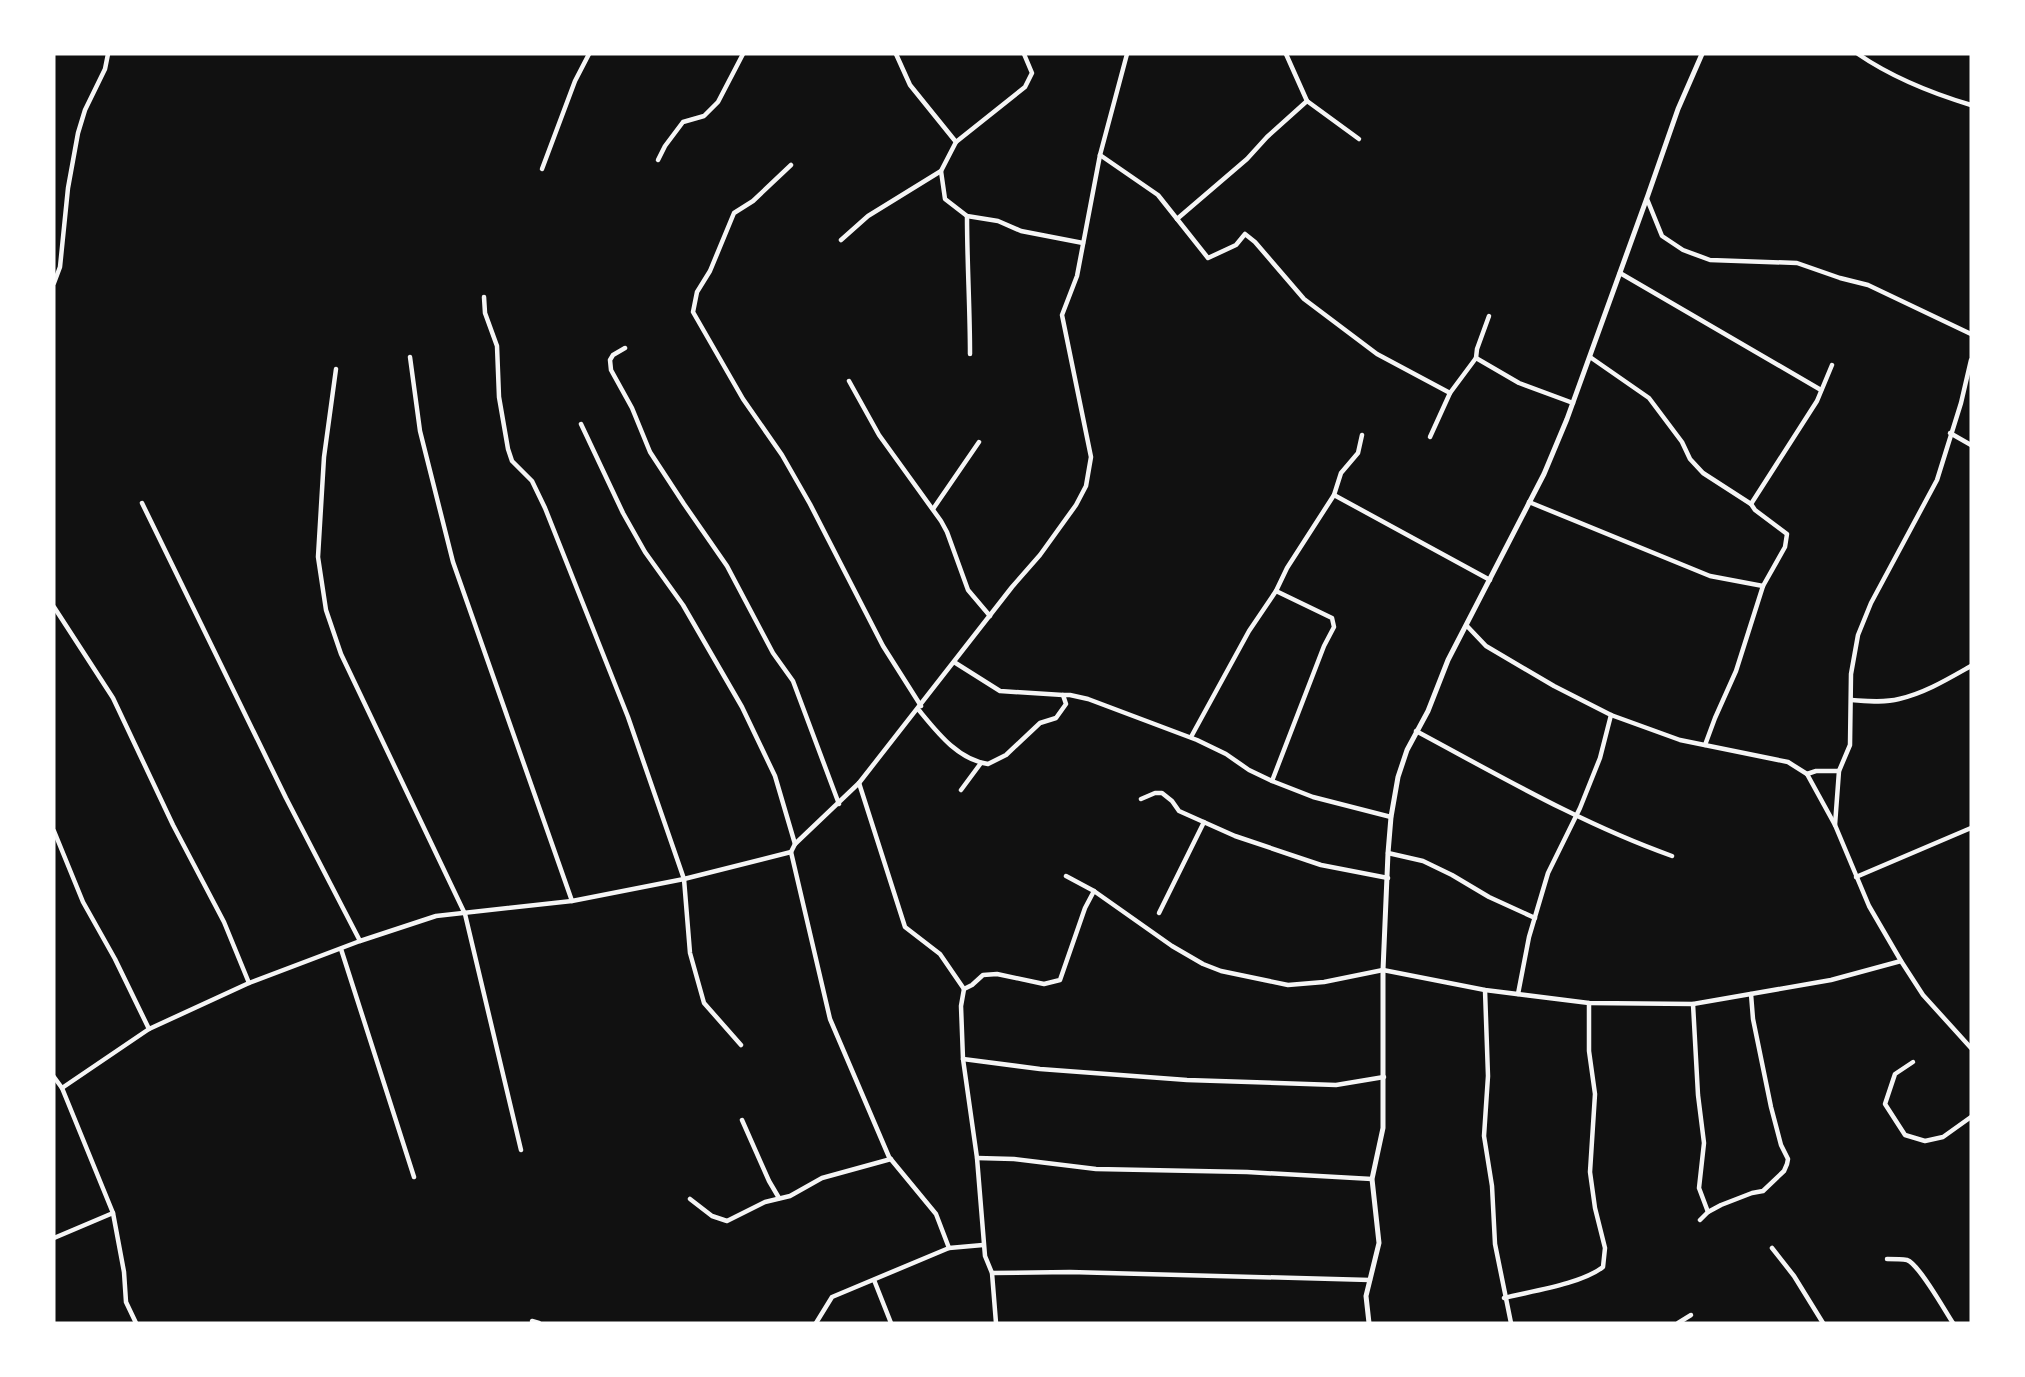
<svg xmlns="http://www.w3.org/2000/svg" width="2025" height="1377" font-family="'Fira Sans Condensed',sans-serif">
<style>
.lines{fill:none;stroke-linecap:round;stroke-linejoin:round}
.minor{stroke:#f5f5f5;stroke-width:4.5}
.tertiary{stroke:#f5f5f5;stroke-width:5}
</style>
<rect width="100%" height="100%" fill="#111"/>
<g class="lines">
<g class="minor">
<path d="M 896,54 L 910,85 L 956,142"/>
<path d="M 1286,54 L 1307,101 L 1359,139"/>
<path d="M 1858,54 C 1893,78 1931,93 1971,105"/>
<path d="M 1100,155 L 1158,195 L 1208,258 L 1236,245 L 1245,234 L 1255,242 L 1304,299 L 1377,354 L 1450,393"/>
<path d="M 658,160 L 665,146 L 683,122 L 704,116 L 718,102 L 743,54"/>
<path d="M 791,165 L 753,201 L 734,213 L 710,271 L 697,292 L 693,312 L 743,399 L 782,455 L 810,504 L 883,646 L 921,706"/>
<path d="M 542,169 L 575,81 L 589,54"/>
<path d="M 941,171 L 945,199 L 967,216 L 998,221 L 1021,231 L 1083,243"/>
<path d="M 1647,199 L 1662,236 L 1683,250 L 1710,260 L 1797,263 L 1840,278 L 1868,285 L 1971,334"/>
<path d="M 967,216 C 967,262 970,308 970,354"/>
<path d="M 1177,219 L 1247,159 L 1267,137 L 1307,101"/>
<path d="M 841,240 L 868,216 L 941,171 L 956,142 L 1025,87 L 1032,73 L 1024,54"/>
<path d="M 1620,273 L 1821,390"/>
<path d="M 54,283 L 60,267 L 68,188 L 78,133 L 85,110 L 105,69 L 108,54"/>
<path d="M 484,297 L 485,313 L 497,346 L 499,397 L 508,449 L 512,461 L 532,481 L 545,508 L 628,717 L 684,879 L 690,953 L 704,1003 L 741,1045"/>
<path d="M 625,348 L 613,355 L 610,360 L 611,370 L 632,408 L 650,452 L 684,504 L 727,566 L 773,653 L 793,681 L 839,804"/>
<path d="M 410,357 L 420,431 L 453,562 L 572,901"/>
<path d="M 1590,357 L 1649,398 L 1682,442 L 1690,459 L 1703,473 L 1751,504 L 1755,510 L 1787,534 L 1785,547 L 1763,586 L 1736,671 L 1715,718 L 1705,745"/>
<path d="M 1476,358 L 1519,383 L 1573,403"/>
<path d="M 336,369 L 324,457 L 318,557 L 326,610 L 341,654 L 465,914 L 521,1150"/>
<path d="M 849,381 L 879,435 L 941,521 L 947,532 L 968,590 L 990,616"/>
<path d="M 581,424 L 623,513 L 645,552 L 683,605 L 742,707 L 775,776 L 795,844"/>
<path d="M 1950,433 L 1971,445"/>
<path d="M 1430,437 L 1450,393 L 1476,358 L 1477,349 L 1489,316"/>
<path d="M 1334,495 L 1490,580"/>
<path d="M 1529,502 L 1710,576 L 1763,586"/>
<path d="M 142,503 L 286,798 L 360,941"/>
<path d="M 1751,504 L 1817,401 L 1832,365"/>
<path d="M 933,509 L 979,442"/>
<path d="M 1276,591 L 1287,568 L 1334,495 L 1341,473 L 1358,453 L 1362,435"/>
<path d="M 54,607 L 113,698 L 173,825 L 224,922 L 249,983"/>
<path d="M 1467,626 L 1486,646 L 1554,686 L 1611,715 L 1680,740 L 1788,762 L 1807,774 L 1835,825 L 1869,906 L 1901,961 L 1923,995 L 1971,1048"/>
<path d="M 954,662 L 1000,691 L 1063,695"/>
<path d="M 1852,700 C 1867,701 1884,703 1899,699 C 1925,693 1948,679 1971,666"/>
<path d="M 918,709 C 937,732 957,759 988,764 L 1006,755 L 1040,723 L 1056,718 L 1066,704 L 1063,695 L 1070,695 L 1088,699 L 1197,740 L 1226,754 L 1249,770 L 1272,781 L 1313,797 L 1391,817"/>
<path d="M 1416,731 C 1500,776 1582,824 1672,856"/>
<path d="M 1191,737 L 1249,631 L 1276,591 L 1332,618 L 1334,627 L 1324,646 L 1272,781"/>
<path d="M 1807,774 L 1816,771 L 1839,771"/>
<path d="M 859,783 L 905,927 L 940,954 L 964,989"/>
<path d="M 961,790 L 981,763"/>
<path d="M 1141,799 L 1155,793 L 1162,793 L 1172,801 L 1179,811 L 1235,836 L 1321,865 L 1388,878"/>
<path d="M 1835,825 L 1839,771 L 1850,745 L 1851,674 L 1858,635 L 1871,603 L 1937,480 L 1961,403 L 1971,360"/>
<path d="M 54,831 L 83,902 L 115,959 L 149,1029"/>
<path d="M 791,852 L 830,1019 L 889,1157 L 936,1214 L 949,1248"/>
<path d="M 1388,853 L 1423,861 L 1452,875 L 1489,897 L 1535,918"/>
<path d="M 1066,876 L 1094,891 L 1172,946 L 1203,964 L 1221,971 L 1288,985 L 1324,982 L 1383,970 L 1485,990 L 1589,1003 L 1693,1004 L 1831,980 L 1901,961"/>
<path d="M 1856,877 L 1971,828"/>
<path d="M 1159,913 L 1204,822"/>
<path d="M 341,949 L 414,1177"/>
<path d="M 1485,990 L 1488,1076 L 1484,1136 L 1492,1186 L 1495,1244 L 1511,1323"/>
<path d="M 1518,994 L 1529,937 L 1548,873 L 1580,808 L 1600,758 L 1611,715"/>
<path d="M 1693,1004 L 1698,1095 L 1704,1143 L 1699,1188 L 1708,1212"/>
<path d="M 963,1059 L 1040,1069 L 1187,1080 L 1336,1085 L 1384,1077"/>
<path d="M 1913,1062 L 1895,1074 L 1885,1104 L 1905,1135 L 1925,1141 L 1943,1137 L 1971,1117"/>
<path d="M 54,1077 L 62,1088 L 113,1213 L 124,1272 L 126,1302 L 136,1323"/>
<path d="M 62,1088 L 149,1029 L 249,983 L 360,941 L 436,916 L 572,901 L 684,879 L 791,852 L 795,844 L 859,783 L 1012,587 L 1040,555 L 1076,505 L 1086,486 L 1091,457 L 1062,315 L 1077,276 L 1100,155 L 1127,54"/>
<path d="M 742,1120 L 769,1181 L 779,1198"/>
<path d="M 977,1158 L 1014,1159 L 1096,1169 L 1247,1172 L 1372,1179"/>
<path d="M 690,1199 L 712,1216 L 727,1221 L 765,1202 L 790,1196 L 822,1178 L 891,1159"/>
<path d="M 1700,1220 L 1708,1212 L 1721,1205 L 1752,1193 L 1763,1191 L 1784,1171 L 1787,1164 L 1788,1159 L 1781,1145 L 1771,1107 L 1753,1019 L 1751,994"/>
<path d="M 54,1238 L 113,1213"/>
<path d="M 1772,1248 L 1794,1276 L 1823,1323"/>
<path d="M 1887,1259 C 1893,1259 1901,1259 1907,1260 C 1919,1264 1945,1311 1953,1323"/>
<path d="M 992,1273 L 1070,1272 L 1370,1280"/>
<path d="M 874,1280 L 891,1323"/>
<path d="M 1504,1298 C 1532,1291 1581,1284 1603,1267 L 1605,1248 L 1595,1208 L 1590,1172 L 1595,1094 L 1589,1051 L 1589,1003"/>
<path d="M 532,1321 L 539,1323"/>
<path d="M 816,1323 L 832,1297 L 949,1248 L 983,1245"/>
<path d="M 996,1323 L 992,1273 L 985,1256 L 977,1158 L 963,1059 L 961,1006 L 964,989 L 972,985 L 983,975 L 997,974 L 1044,984 L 1060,980 L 1085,908 L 1094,891"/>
<path d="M 1678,1323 L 1691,1315"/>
</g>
<path class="tertiary" d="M 1369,1323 L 1366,1296 L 1379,1243 L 1372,1179 L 1383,1128 L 1383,970 L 1388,853 L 1391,817 L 1398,777 L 1407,750 L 1428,711 L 1448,660 L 1544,474 L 1567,419 L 1648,195 L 1678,109 L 1702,54"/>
</g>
<rect width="2025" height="1377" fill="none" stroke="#ffffff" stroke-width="111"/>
</svg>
